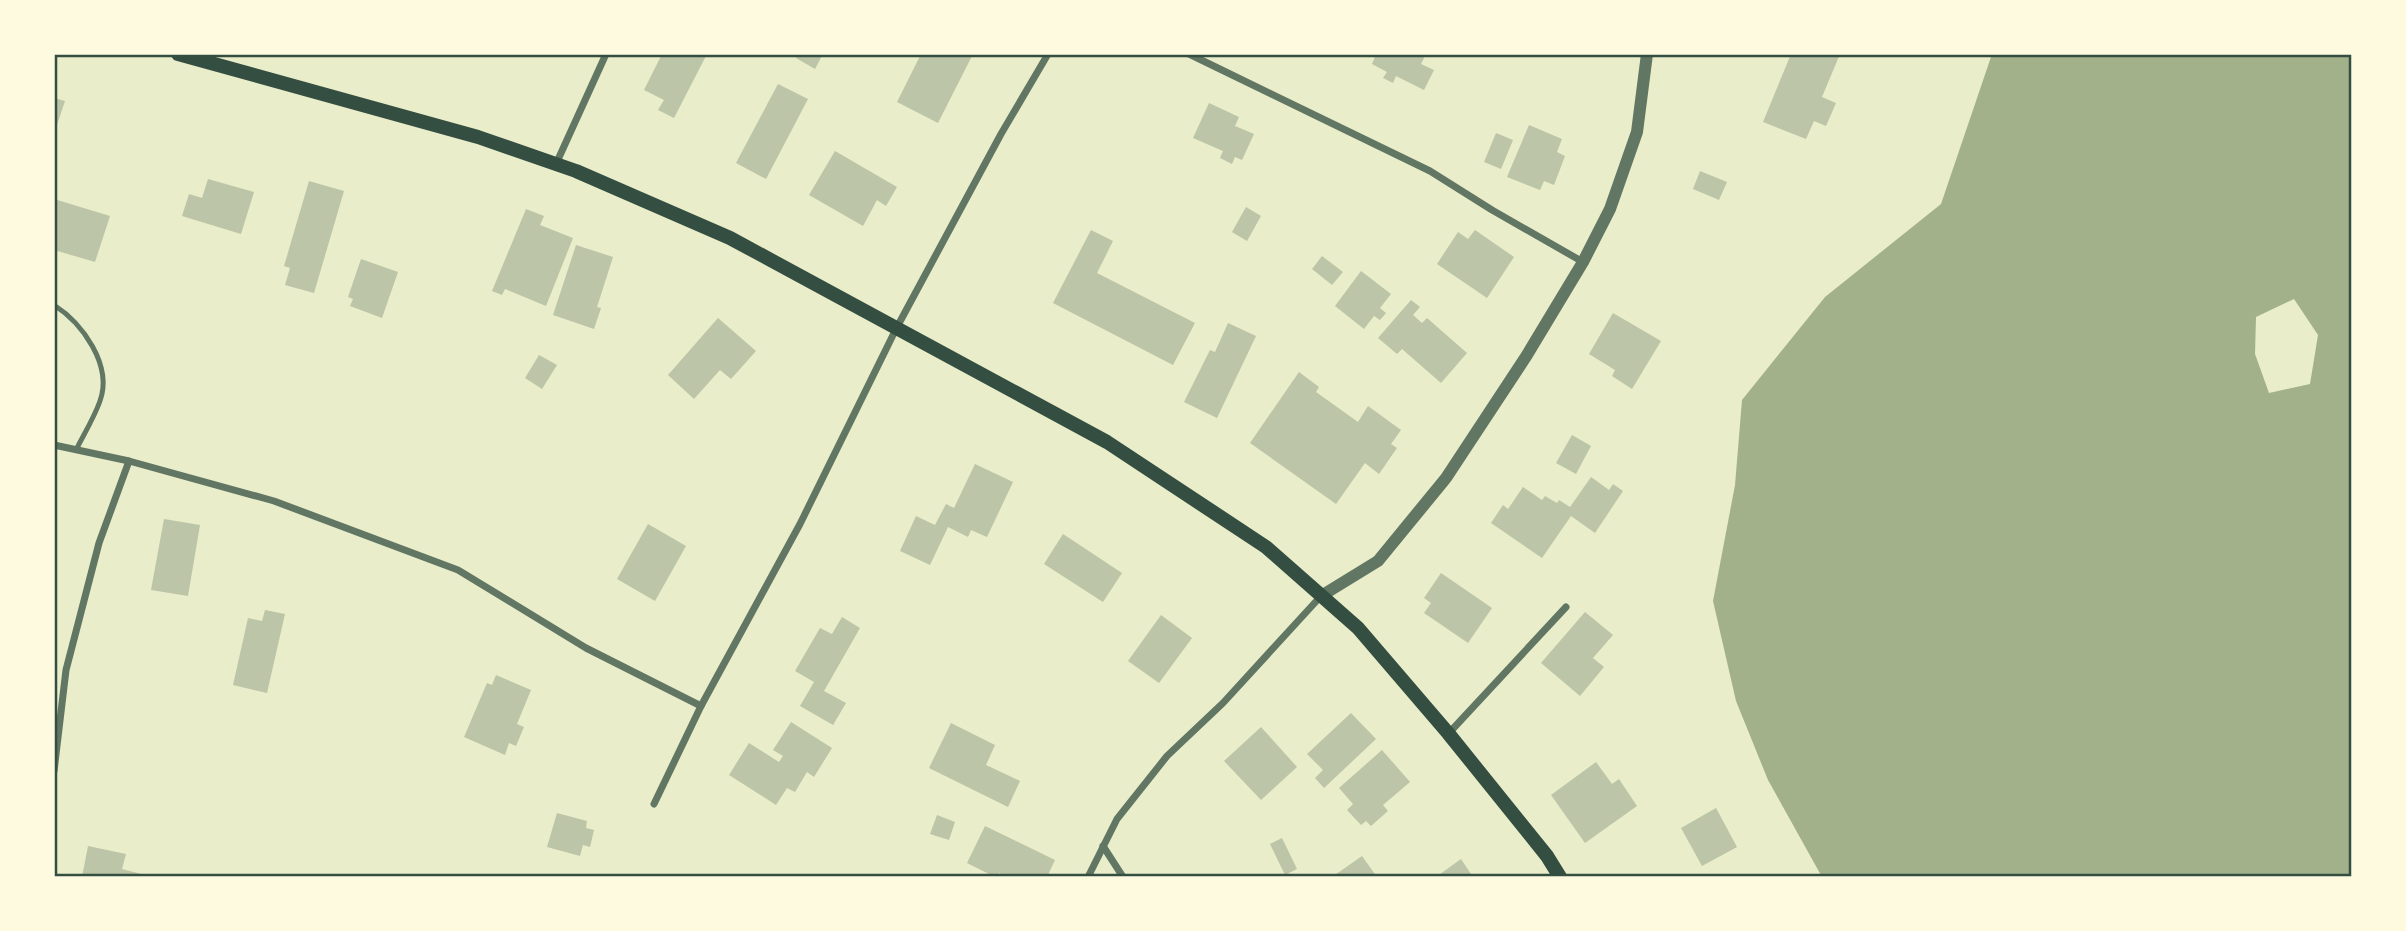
<svg xmlns="http://www.w3.org/2000/svg" width="2406" height="931" font-family="'Crimson Pro',serif">
<style>
.water{fill:#a3b18a;fill-rule:evenodd}
.building{fill:#bcc5a7}
.lines{fill:none;stroke-linecap:round;stroke-linejoin:round}
.service{stroke:#617663;stroke-width:5}
.minor{stroke:#617663;stroke-width:7}
.tertiary{stroke:#617663;stroke-width:12}
.secondary{stroke:#344e41;stroke-width:14}
.neatline{fill:none;stroke:#344e41;stroke-width:2.5}
</style>
<rect width="100%" height="100%" fill="#e9edc9"/>
<path class="water" d="M 1992,54 L 2352,54 L 2352,877 L 1822,877 L 1768,780 L 1736,701 L 1713,601 L 1735,485 L 1742,400 L 1825,297 L 1941,204 ZM 2294,299 L 2318,335 L 2310,384 L 2269,393 L 2255,354 L 2256,317 Z"/>
<g class="building">
<path d="M 662,54 L 707,54 L 674,118 L 658,110 L 664,100 L 644,90 Z"/>
<path d="M 798,54 L 823,54 L 815,69 L 796,58 Z"/>
<path d="M 921,54 L 973,54 L 938,123 L 897,102 Z"/>
<path d="M 1376,54 L 1426,54 L 1421,64 L 1434,70 L 1424,90 L 1396,76 L 1393,83 L 1383,78 L 1387,72 L 1372,64 Z"/>
<path d="M 1791,54 L 1840,54 L 1822,97 L 1836,103 L 1826,126 L 1814,121 L 1806,139 L 1763,122 Z"/>
<path d="M 778,84 L 808,99 L 766,179 L 736,163 Z"/>
<path d="M 54,98 L 65,101 L 55,131 L 54,131 Z"/>
<path d="M 1209,103 L 1239,117 L 1235,126 L 1254,134 L 1242,160 L 1235,157 L 1232,164 L 1220,158 L 1223,151 L 1193,138 Z"/>
<path d="M 1529,125 L 1562,139 L 1557,152 L 1565,156 L 1554,185 L 1544,181 L 1540,190 L 1507,177 Z"/>
<path d="M 1496,133 L 1513,140 L 1501,169 L 1484,162 Z"/>
<path d="M 835,151 L 897,187 L 886,206 L 877,200 L 863,226 L 809,195 Z"/>
<path d="M 1700,171 L 1727,182 L 1719,200 L 1693,189 Z"/>
<path d="M 208,179 L 254,192 L 241,234 L 182,216 L 189,194 L 202,198 Z"/>
<path d="M 309,181 L 344,191 L 314,293 L 285,285 L 290,268 L 284,266 Z"/>
<path d="M 54,199 L 110,216 L 95,262 L 54,250 Z"/>
<path d="M 1246,207 L 1261,216 L 1247,241 L 1232,232 Z"/>
<path d="M 526,209 L 544,216 L 540,225 L 573,238 L 546,306 L 505,289 L 502,295 L 492,291 Z"/>
<path d="M 1091,230 L 1113,241 L 1097,273 L 1195,323 L 1173,365 L 1053,303 Z"/>
<path d="M 1475,230 L 1514,257 L 1487,298 L 1437,264 L 1458,232 L 1468,239 Z"/>
<path d="M 576,245 L 613,257 L 597,307 L 601,308 L 594,329 L 553,315 Z"/>
<path d="M 1322,256 L 1343,272 L 1332,285 L 1312,269 Z"/>
<path d="M 361,259 L 398,272 L 382,318 L 350,306 L 353,299 L 348,297 Z"/>
<path d="M 1361,271 L 1391,294 L 1380,308 L 1386,313 L 1380,320 L 1374,316 L 1364,329 L 1335,306 Z"/>
<path d="M 1411,300 L 1420,307 L 1413,315 L 1422,323 L 1427,318 L 1467,353 L 1441,383 L 1402,349 L 1397,354 L 1378,338 Z"/>
<path d="M 1613,313 L 1661,341 L 1632,389 L 1612,376 L 1615,370 L 1589,354 Z"/>
<path d="M 718,318 L 756,351 L 731,379 L 720,370 L 694,399 L 668,375 Z"/>
<path d="M 1228,323 L 1256,336 L 1217,418 L 1184,402 L 1210,350 L 1215,352 Z"/>
<path d="M 539,355 L 557,365 L 542,389 L 525,378 Z"/>
<path d="M 1299,372 L 1319,387 L 1316,392 L 1358,422 L 1368,406 L 1401,430 L 1391,444 L 1397,448 L 1379,474 L 1365,463 L 1336,504 L 1250,443 Z"/>
<path d="M 1572,435 L 1591,446 L 1576,474 L 1556,463 Z"/>
<path d="M 975,464 L 1013,482 L 987,537 L 971,530 L 968,537 L 948,527 L 930,565 L 900,551 L 916,516 L 935,525 L 946,504 L 954,508 Z"/>
<path d="M 1591,477 L 1609,490 L 1613,484 L 1623,491 L 1595,533 L 1571,516 L 1542,558 L 1491,523 L 1503,505 L 1508,509 L 1523,487 L 1542,500 L 1545,496 L 1557,503 L 1559,500 L 1570,507 Z"/>
<path d="M 164,519 L 200,525 L 188,596 L 151,590 Z"/>
<path d="M 648,524 L 686,546 L 655,601 L 617,579 Z"/>
<path d="M 1063,534 L 1122,573 L 1103,602 L 1044,564 Z"/>
<path d="M 1441,573 L 1492,608 L 1468,643 L 1424,613 L 1431,603 L 1424,598 Z"/>
<path d="M 265,610 L 285,614 L 267,693 L 233,685 L 248,618 L 262,621 Z"/>
<path d="M 1585,612 L 1613,635 L 1593,658 L 1604,667 L 1580,696 L 1541,663 Z"/>
<path d="M 1161,615 L 1192,638 L 1159,683 L 1128,661 Z"/>
<path d="M 842,617 L 860,628 L 824,691 L 846,703 L 833,725 L 800,706 L 814,682 L 795,671 L 820,628 L 832,634 Z"/>
<path d="M 496,675 L 531,690 L 517,724 L 524,727 L 516,746 L 509,743 L 505,755 L 464,737 L 487,683 L 492,685 Z"/>
<path d="M 1351,713 L 1376,739 L 1324,788 L 1315,778 L 1323,770 L 1307,754 Z"/>
<path d="M 791,722 L 832,748 L 814,777 L 807,772 L 795,792 L 787,788 L 776,805 L 729,775 L 749,743 L 779,762 L 783,756 L 773,750 Z"/>
<path d="M 951,723 L 995,745 L 986,765 L 1020,781 L 1008,807 L 929,768 Z"/>
<path d="M 1261,727 L 1297,767 L 1261,800 L 1224,761 Z"/>
<path d="M 1382,750 L 1410,782 L 1383,805 L 1388,811 L 1371,826 L 1366,821 L 1361,825 L 1347,810 L 1353,804 L 1339,788 Z"/>
<path d="M 1596,762 L 1612,784 L 1619,779 L 1637,806 L 1585,843 L 1551,795 Z"/>
<path d="M 1716,808 L 1737,847 L 1702,866 L 1681,828 Z"/>
<path d="M 557,813 L 587,821 L 586,828 L 594,830 L 590,847 L 583,845 L 580,856 L 547,847 Z"/>
<path d="M 937,815 L 955,822 L 949,840 L 930,834 Z"/>
<path d="M 985,826 L 1055,860 L 1047,877 L 1007,877 L 999,873 L 998,877 L 995,877 L 967,863 Z"/>
<path d="M 1282,838 L 1297,869 L 1285,875 L 1270,844 Z"/>
<path d="M 88,846 L 126,854 L 122,869 L 153,877 L 82,877 Z"/>
<path d="M 1362,856 L 1377,877 L 1332,877 Z"/>
<path d="M 1461,859 L 1473,877 L 1436,877 Z"/>
</g>
<g class="lines">
<path class="service" d="M 54,305 C 82,323 113,365 100,401 C 94,418 84,434 76,450"/>
<g class="minor">
<path d="M 1189,54 L 1430,171 L 1492,210 L 1583,262"/>
<path d="M 556,164 L 606,54"/>
<path d="M 54,445 L 129,461 L 274,501 L 458,570 L 586,648 L 701,706"/>
<path d="M 1449,733 L 1566,607"/>
<path d="M 54,771 L 66,670 L 99,543 L 129,461"/>
<path d="M 654,804 L 701,706 L 800,524 L 896,329 L 1001,134 L 1048,54"/>
<path d="M 1103,846 L 1123,877"/>
<path d="M 1088,877 L 1117,819 L 1167,756 L 1223,703 L 1321,596"/>
</g>
<path class="tertiary" d="M 1321,596 L 1378,561 L 1446,478 L 1527,355 L 1583,262 L 1610,209 L 1637,132 L 1647,54"/>
<path class="secondary" d="M 178,54 L 478,137 L 576,171 L 730,238 L 1107,442 L 1266,547 L 1358,628 L 1448,733 L 1547,856 L 1560,877"/>
</g>
<rect width="2406" height="931" fill="none" stroke="#fefae0" stroke-width="112"/>
<rect x="56" y="56" width="2294" height="819" class="neatline"/>
</svg>
